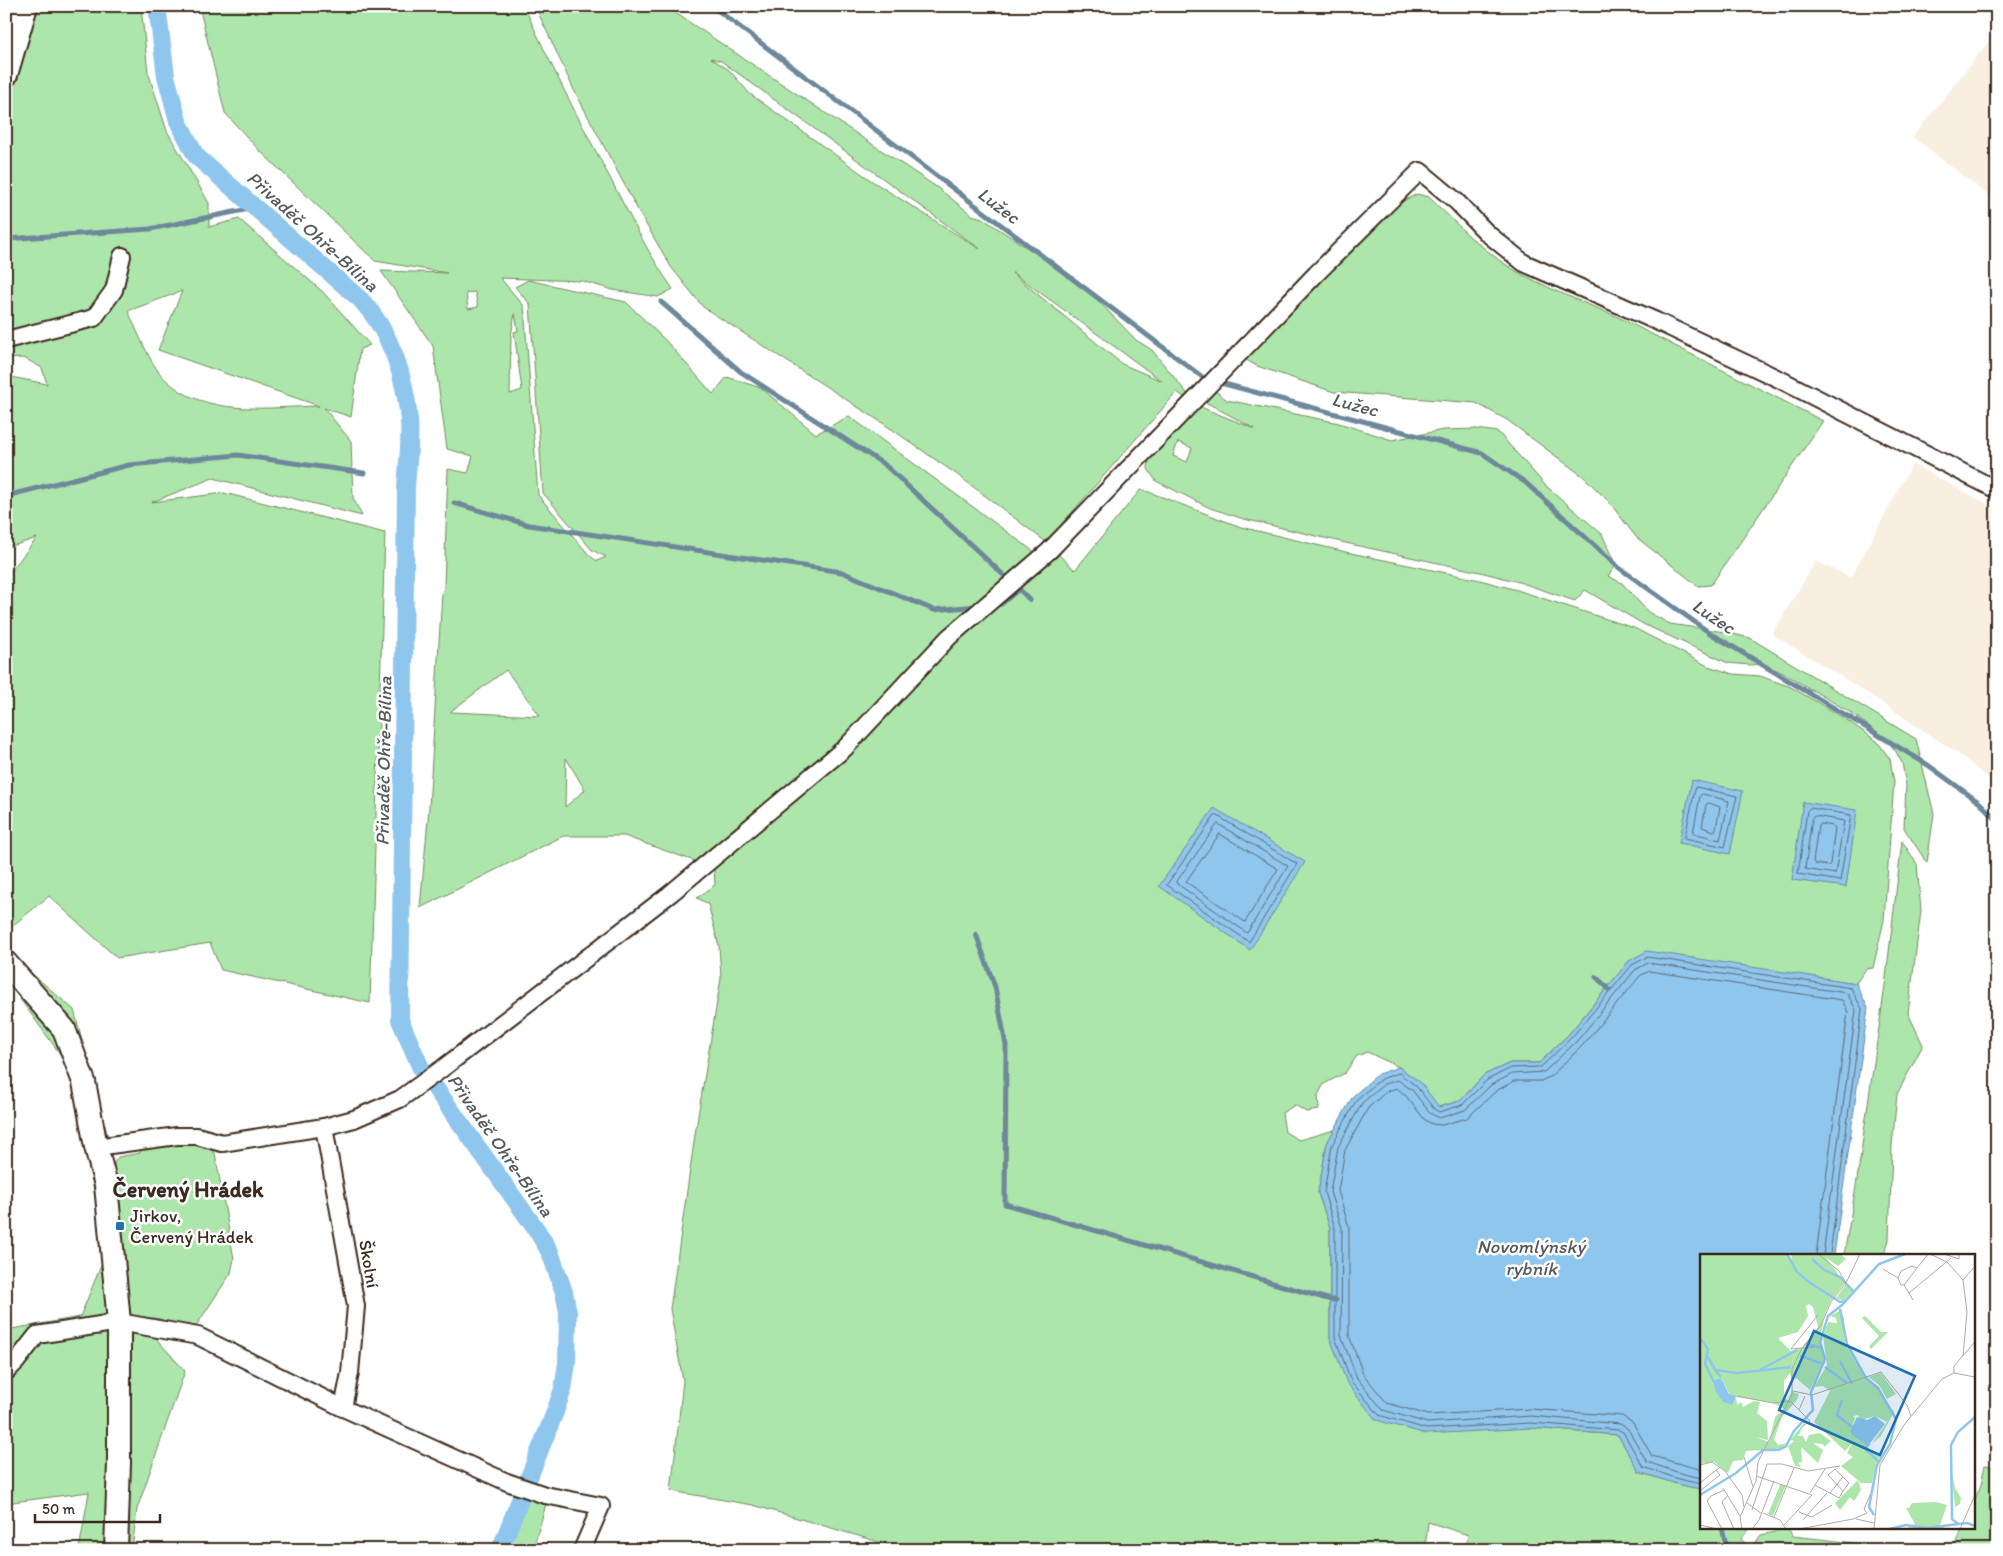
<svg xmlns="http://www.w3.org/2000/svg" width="2003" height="1556" font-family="Itim,sans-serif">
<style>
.built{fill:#f9efe1}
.green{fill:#ade6aa;stroke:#748864;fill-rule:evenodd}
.water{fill:#8fc6ed;stroke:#6d889a}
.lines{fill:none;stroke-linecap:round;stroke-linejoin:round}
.shore{stroke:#5d6871;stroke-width:1}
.stream{stroke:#6d889a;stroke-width:5}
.canal{stroke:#8fc6ed;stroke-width:18}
.street-casing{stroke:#3b2a1e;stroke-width:20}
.secondary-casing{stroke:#3b2a1e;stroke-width:26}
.street{stroke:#fff;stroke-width:16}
.secondary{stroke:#fff;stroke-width:22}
.poi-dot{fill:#1f6fb2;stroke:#fff;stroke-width:2}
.labels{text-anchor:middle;stroke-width:5;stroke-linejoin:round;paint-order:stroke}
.poi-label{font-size:18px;fill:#3b2a1e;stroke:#fff;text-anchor:start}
.street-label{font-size:18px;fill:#3b2a1e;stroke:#fff}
.water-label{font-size:19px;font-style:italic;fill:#54595c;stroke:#fff}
.district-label{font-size:22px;font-weight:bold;fill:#3b2a1e;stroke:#fff}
.inset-river{fill:none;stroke:#8fc6ed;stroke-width:2.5}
.inset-road{fill:none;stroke:#b1aaa5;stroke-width:1}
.view{fill:#1f6fb2;fill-opacity:0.15;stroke:#1f6fb2;stroke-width:2.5}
.inset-edge{fill:none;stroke:#3b2a1e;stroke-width:2.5}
</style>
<rect width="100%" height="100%" fill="#fff"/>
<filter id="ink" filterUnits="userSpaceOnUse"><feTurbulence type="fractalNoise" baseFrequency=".02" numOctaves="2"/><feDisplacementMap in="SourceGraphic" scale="10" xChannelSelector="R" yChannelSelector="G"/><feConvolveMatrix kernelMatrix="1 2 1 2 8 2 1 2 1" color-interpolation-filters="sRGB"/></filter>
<g filter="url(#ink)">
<g class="built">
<path d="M 1997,31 L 1997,202 L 1913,137 Z"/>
<path d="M 1912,464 L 1997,509 L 1997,786 L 1963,757 L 1861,689 L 1772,634 L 1816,561 L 1851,578 Z"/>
</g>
<g class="green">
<path d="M 12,6 L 141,6 L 148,72 L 167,131 L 209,203 L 209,227 L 239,219 L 323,292 L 370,345 L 360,349 L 351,417 L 324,408 L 351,441 L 353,498 L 362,516 L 213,478 L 152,502 L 224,493 L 385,533 L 370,1003 L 221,970 L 210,943 L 117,958 L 49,896 L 6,931 L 6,577 L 37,538 L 6,548 L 6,376 L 47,384 L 42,368 L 24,358 L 6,359 L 6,32 ZM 182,291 L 158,350 L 319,406 C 268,407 205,418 165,379 C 150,365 137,330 128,311 Z"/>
<path d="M 199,6 L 524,6 C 550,64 579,120 609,176 C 629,214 648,254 673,289 L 658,297 L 613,290 L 582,281 L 500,278 L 524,306 L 538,495 L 590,556 L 597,561 L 606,557 L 592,550 L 543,493 L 530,304 L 515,287 L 528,280 L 626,302 L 667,342 L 713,394 L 727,377 L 761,388 L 816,434 L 849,416 L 1033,551 L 1056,552 L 1075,570 L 1141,489 L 1241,527 L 1346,552 L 1480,580 L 1517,590 L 1634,628 L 1708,666 L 1733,674 L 1760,676 L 1791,687 L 1844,718 L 1877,741 L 1890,759 L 1894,782 L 1884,920 L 1873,968 L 1866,969 L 1856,983 L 1646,952 L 1629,961 L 1569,1034 L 1539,1063 L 1510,1063 L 1484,1075 L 1460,1101 L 1439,1107 L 1419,1082 L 1399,1067 L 1367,1052 L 1357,1056 L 1345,1073 L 1324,1084 L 1318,1095 L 1319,1110 L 1306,1112 L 1295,1105 L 1282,1113 L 1285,1132 L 1299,1140 L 1334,1130 L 1327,1143 L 1318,1193 L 1330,1228 L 1330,1338 L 1531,1428 L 1618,1435 L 1639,1472 L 1680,1485 L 1702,1489 L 1702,1527 L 1751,1527 L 1741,1539 L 1751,1549 L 1761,1535 L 1788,1529 L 1793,1536 L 1917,1550 L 1717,1550 L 1709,1547 L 1707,1550 L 1465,1550 L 1468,1535 L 1428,1522 L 1425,1550 L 906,1550 L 753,1505 L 671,1491 L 683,1381 L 670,1309 L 696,1128 L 721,978 L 719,946 L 708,904 L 697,898 L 715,885 L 714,868 L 624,836 L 563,836 L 420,908 L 429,808 L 442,593 L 444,587 L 448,469 L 468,473 L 473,456 L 447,449 L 433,346 L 381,271 L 447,273 L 375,261 L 258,149 L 225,113 ZM 475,292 L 478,307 L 468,309 L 466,293 ZM 515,313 L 518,331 L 514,332 L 522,390 L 510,394 L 511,336 ZM 506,670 L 540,716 L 451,712 L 451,711 ZM 566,758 L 585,790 L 565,807 Z"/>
<path d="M 535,6 L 629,6 L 633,10 L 632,6 L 665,6 L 938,188 L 972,215 L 982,218 L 1082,284 L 1136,340 L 1152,350 L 1186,392 L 1203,408 L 1255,429 L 1198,398 L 1209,386 L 1227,400 L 1339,423 L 1392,440 L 1443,430 L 1477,429 L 1498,432 L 1545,485 L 1602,534 L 1616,566 L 1608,576 L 1622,583 L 1648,612 L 1670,624 L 1725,632 L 1750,638 L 1916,739 L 1934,814 L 1927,863 L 1904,828 L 1906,785 L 1902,763 L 1895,750 L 1884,737 L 1848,711 L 1783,673 L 1763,664 L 1750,665 L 1728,663 L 1643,624 L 1585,590 L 1575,601 L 1519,582 L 1480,572 L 1350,544 L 1244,519 L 1210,508 L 1156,481 L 1148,469 L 1149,453 L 1195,405 L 1177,392 L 1046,542 L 959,476 L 884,424 L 703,307 L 671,267 L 640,214 L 574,90 ZM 711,58 L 721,61 L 980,249 L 872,181 L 750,94 L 729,70 ZM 1012,273 L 1013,273 L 1162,381 L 1122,364 ZM 1178,442 L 1192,448 L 1187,462 L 1173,456 Z"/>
<path d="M 1417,194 L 1429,197 L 1469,236 L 1499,260 L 1519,273 L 1556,291 L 1618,317 L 1823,421 L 1711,585 L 1698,586 L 1636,537 L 1609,502 L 1584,477 L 1507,420 L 1476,403 L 1334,392 L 1257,366 L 1241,357 L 1387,209 Z"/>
<path d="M 1902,841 L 1917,864 L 1921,911 L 1908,1013 L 1923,1045 L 1897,1094 L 1892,1146 L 1889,1240 L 1884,1255 L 1844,1255 L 1857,1180 L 1885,986 Z"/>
<path d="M 6,951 L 74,1010 L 108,1137 L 125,1267 L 114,1163 L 118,1157 L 140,1153 L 140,1149 C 165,1146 194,1136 215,1153 L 234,1259 L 231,1273 L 196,1326 L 186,1328 L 167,1325 L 161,1319 L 136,1316 L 185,1371 L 137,1509 L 132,1550 L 79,1550 L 89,1492 L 6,1503 L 6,1330 L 80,1317 L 105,1256 L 74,1073 L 6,980 Z"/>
<path d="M 1985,1465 L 1997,1467 L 1997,1550 L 1949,1550 L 1957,1541 L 1963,1527 L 1974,1527 L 1974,1501 L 1981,1485 Z"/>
<path d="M 527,1498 L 546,1504 L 533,1550 L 508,1550 Z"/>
</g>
<g class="water">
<path d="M 1692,780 L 1743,791 L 1730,854 L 1679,843 Z"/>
<path d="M 1803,802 L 1857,810 L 1846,887 L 1792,880 Z"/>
<path d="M 1214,808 L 1305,862 L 1250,950 L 1159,886 Z"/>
<path d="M 1647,951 L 1856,983 L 1868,1008 L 1834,1255 L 1702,1255 L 1702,1489 L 1680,1485 L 1639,1472 L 1618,1435 L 1531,1428 L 1426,1434 L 1376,1420 L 1347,1383 L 1330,1338 L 1330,1228 L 1318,1193 L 1327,1143 L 1353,1096 L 1378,1074 L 1399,1067 L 1420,1082 L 1439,1107 L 1460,1101 L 1484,1075 L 1510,1063 L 1539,1063 L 1569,1034 L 1629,961 Z"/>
</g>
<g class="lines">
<g class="shore">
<path d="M 1696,787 L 1737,796 L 1725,847 L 1685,838 Z"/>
<path d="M 1703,794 L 1729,801 L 1720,840 L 1693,833 L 1700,796 Z"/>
<path d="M 1709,803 L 1720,807 L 1716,829 L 1714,831 L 1702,827 L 1706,805 Z"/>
<path d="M 1810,808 L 1851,815 L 1840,881 L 1798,874 L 1807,811 Z"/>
<path d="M 1216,815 L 1297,864 L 1249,942 L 1167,885 Z"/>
<path d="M 1815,816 L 1844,821 L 1835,874 L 1805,869 L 1812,818 Z"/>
<path d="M 1218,824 L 1288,866 L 1247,933 L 1176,883 Z"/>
<path d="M 1821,824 L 1833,826 L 1835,828 L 1830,864 L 1828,866 L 1815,864 L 1813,862 L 1818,826 Z"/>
<path d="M 1220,834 L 1278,869 L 1245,922 L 1186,882 Z"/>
<path d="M 1702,1470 L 1652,1456 L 1633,1423 L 1622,1416 L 1531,1409 L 1428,1415 L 1387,1403 L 1363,1374 L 1349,1335 L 1349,1227 L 1338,1191 L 1345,1150 L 1368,1108 L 1387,1091 L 1397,1088 L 1406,1096 L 1425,1120 L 1432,1124 L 1442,1125 L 1467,1118 L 1496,1091 L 1514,1081 L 1541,1081 L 1551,1076 L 1582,1046 L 1640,976 L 1649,971 L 1842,1000 L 1848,1012 L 1816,1255"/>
<path d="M 1702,1478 L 1683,1474 L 1647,1462 L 1628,1429 L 1620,1424 L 1531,1416 L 1427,1423 L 1383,1410 L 1357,1378 L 1341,1336 L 1342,1228 L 1330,1192 L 1338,1147 L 1362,1103 L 1384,1084 L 1398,1080 L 1412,1090 L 1431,1114 L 1440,1118 L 1465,1110 L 1491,1085 L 1512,1074 L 1544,1072 L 1577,1041 L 1635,970 L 1648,963 L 1847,993 L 1856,1010 L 1823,1255"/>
<path d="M 1702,1484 L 1682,1480 L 1643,1467 L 1623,1432 L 1619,1430 L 1531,1423 L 1426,1429 L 1379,1415 L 1351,1381 L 1335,1337 L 1335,1228 L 1324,1192 L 1332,1145 L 1357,1099 L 1381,1079 L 1399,1073 L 1416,1086 L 1434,1109 L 1439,1112 L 1462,1105 L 1487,1080 L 1511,1068 L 1541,1067 L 1572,1037 L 1632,965 L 1647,957 L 1851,988 L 1862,1009 L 1830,1255"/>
</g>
<g class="stream">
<path d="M 712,6 L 1205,379 L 1209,380"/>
<path d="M 6,239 L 150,229 L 254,208"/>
<path d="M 661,302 L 741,372 L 885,465 L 1011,582"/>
<path d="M 1217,382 L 1482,453 L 1526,483 L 1618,567 L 1710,633 L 1928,765 L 1980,803 L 1997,820"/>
<path d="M 6,496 L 129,465 L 238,455 L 364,473"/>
<path d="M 454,503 L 529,525 L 842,572 L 934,610 L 977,606"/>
<path d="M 995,604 L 1001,604 L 1019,589 L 1030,600"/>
<path d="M 976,934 L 995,987 L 1006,1045 L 1005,1204 L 1331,1300 L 1336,1300"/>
<path d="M 1596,977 L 1610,990"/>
<path d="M 1722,1527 L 1726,1545 L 1729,1550"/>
</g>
<path class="canal" d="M 157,6 L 166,76 L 178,121 L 196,156 L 361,300 C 391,332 405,377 409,420 C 411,442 407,467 406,489 L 400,1020 L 421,1068 L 536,1229 L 550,1252 L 564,1292 L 568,1312 L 567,1363 L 563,1389 L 555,1412 L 500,1550"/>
<g class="street-casing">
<g id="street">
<path d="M 6,340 L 94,318 L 114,290 L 122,256"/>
<path d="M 324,1127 L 356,1306 L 350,1373 L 343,1408"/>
<path d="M 96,1147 L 177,1136 L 197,1136 L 222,1143 L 324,1127 L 354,1119 L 400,1099 L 443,1068 L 670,894 L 845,748 L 949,637 L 1049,551 L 1316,274 L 1420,171 L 1456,201 L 1488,234 L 1524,263 L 1656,321 L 1781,380 L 1997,490"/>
<path d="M 6,1372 L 16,1362 L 37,1335 L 119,1322 L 198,1336 L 343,1408 L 507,1482 L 545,1495 L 601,1506 L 582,1550"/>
</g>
</g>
<g class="secondary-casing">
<g id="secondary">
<path d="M 6,75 L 26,6"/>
<path d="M 6,963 L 64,1029 L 84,1082 L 96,1147 L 106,1185 L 119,1322 L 119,1463 L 116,1550"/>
</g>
</g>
<use href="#street" class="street"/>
<use href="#secondary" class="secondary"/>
</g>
</g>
<rect class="poi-dot" x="115" y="1221" width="10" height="10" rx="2.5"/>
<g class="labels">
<g class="poi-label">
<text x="130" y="1222">Jirkov,<tspan x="130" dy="21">Červený Hrádek</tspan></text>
</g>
<g class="street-label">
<text transform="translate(369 1264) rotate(80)" y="6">Školní</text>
</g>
<g class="water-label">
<text transform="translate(999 205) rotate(37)" y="7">Lužec</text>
<text transform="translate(313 231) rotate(42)" y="7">Přivaděč Ohře-Bílina</text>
<text transform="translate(1355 404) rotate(15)" y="7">Lužec</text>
<text transform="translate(1714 616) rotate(34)" y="7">Lužec</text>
<text transform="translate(383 761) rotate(-89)" y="7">Přivaděč Ohře-Bílina</text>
<text transform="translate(501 1145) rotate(55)" y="7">Přivaděč Ohře-Bílina</text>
<text x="1531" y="1253">Novomlýnský<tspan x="1531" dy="22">rybník</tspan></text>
</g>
<g class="district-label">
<text x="188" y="1197">Červený Hrádek</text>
</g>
</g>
<g transform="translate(1700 1254)">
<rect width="275" height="275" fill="#fff"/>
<path d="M 0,0 L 86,0 L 88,3 L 88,0 L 92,5 L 91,0 L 140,0 L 146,5 L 138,12 L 126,4 L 145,29 L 130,48 L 121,70 L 124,66 L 119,88 L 125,103 L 110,136 L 96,124 L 92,125 L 93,138 L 99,140 L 97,146 L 82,163 L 74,185 L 78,191 L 87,189 L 79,195 L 46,197 L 43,206 L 33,207 L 28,219 L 14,208 L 0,210 ZM 109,50 L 113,53 L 118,73 L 102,94 L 91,97 L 78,84 L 98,78 L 108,62 L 106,52 ZM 90,119 L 93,133 L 88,146 L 84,144 L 84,127 ZM 21,124 L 30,141 L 27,143 L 36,143 L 33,151 L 21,145 ZM 36,143 L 73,149 L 84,155 L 75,163 L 69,188 L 55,183 L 68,186 L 67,167 L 57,159 L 60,148 L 54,147 L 43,153 L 41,148 L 37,151 ZM 147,29 L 154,36 L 144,47 L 136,44 ZM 141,56 L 144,64 L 145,90 L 165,124 L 179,133 L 183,145 L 194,158 L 181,182 L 167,194 L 177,199 L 183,198 L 176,210 L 172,229 L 161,229 L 141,212 L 153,203 L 147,199 L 153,188 L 145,197 L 114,168 L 130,137 L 123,132 L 114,133 L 127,111 L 123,82 L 128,68 L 137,69 L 136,64 L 130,62 ZM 158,161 L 161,166 L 175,162 L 187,168 L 171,191 L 151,175 L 155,164 L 153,162 ZM 165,62 L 181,78 L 188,78 L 171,95 L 169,92 L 179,82 L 162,64 ZM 181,119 L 196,140 L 187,145 L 179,131 L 168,123 ZM 107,165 L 98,182 L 103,182 L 106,188 L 109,181 L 120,179 L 131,187 L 124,193 L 123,190 L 113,189 L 123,196 L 118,209 L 101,193 L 102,208 L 98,208 L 101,213 L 95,212 L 88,192 L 94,187 L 90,186 L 87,193 L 82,196 L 78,197 L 66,196 L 84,194 ZM 251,215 L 255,234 L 261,244 L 260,250 L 255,253 ZM 158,226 L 161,236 L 154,247 L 150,243 L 140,256 L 135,249 ZM 80,231 L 86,231 L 73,262 L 68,260 ZM 236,248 L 247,251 L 240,271 L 246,275 L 205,275 L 215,270 L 206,254 L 209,254 L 212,249 Z" fill="#ade6aa" fill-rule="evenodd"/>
<path d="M 21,124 L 29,140 L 36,142 L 33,151 L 23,148 L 16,138 L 13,127 ZM 175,162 L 185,170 L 168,192 L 151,180 L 151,175 L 157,163 L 167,166 Z" fill="#8fc6ed"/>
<path class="inset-river" d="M 87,0 L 97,18 L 109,28 L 140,48 L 146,47M 112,5 L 124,16 L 140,23 L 154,38M 140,55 L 147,90 L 166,124 L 178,134 L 196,165 L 190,190 L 177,211 L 169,253 L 174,261M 0,84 L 8,95 L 5,110 L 14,128M 106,90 L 122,94M 7,102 L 15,115M 100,102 L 121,109M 140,107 L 152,130M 125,113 L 147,129M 60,116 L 97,96M 21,123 L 15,116 L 37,119 L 91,113M 142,146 L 137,161 L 152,173M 167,190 L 166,196 L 178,207M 0,241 L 36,219 L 63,196 L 78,196 L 86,192 L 94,177 L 113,156 L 111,138 L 125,105 L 120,88 L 128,62 L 142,51 L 179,10 L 205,0M 259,271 L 252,265 L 251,191 L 258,178 L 275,163M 189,275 L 206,271 L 226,274 L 267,269 L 275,272"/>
<path class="inset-road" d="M 118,0 L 139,17 L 146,29M 230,0 L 247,8 L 263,26M 244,0 L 259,5 L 259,0M 217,14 L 212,12 L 201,17 L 198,24 L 201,31 L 204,31 L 217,14 L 228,0M 183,15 L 198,24M 204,31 L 213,46M 209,39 L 251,4M 114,93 L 91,95 L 118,61M 263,102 L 267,58 L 263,26 L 275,12M 254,119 L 254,112 L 275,88M 93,137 L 112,141 L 181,118 L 207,151 L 211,162M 37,142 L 73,149 L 90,147 L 110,167 L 103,172M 99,156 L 105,142M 44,203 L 53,233M 0,211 L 12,208 L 25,217 L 42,241 L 44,253M 135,215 L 149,229 L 143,237M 56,222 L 112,241M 0,229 L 20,213M 115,231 L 125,215M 23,234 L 40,262M 0,237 L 20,221 L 16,216M 110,239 L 115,231 L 139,244 L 143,237 L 128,221 L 135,215M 130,239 L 143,223M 28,241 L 22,248 L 34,275M 7,247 L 22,275M 7,247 L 11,242 L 24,236M 47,249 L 62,260M 164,255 L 170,241M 52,256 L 67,210 L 82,210 L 108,217 L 140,212M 99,258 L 112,263 L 132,251M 63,259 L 80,266 L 86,275M 74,263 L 94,214M 156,265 L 174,269M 103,266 L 127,239M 0,271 L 17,275M 84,271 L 112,241M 42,275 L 40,263 L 56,227 L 58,208 L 92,140 L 92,115 L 102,94 L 121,71 L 131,48 L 146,29 L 160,0M 52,275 L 59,266 L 74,227M 99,275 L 153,265 L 167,259 L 164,255M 174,275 L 180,211 L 204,171 L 242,125 L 254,119 L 275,123M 260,275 L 275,241"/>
<path class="view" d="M 114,77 L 215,122 L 180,201 L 79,156 Z"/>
<rect width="275" height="275" class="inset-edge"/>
</g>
<rect width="2003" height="1556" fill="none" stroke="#fff" stroke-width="25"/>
<rect x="12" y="12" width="1978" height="1531" fill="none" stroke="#3b2a1e" stroke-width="2" filter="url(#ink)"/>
<path d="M35 1514v8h125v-8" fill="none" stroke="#3b2a1e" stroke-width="2.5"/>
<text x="42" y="1514" font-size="15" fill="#3b2a1e" stroke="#ffffff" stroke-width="4" paint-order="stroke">50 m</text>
</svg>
